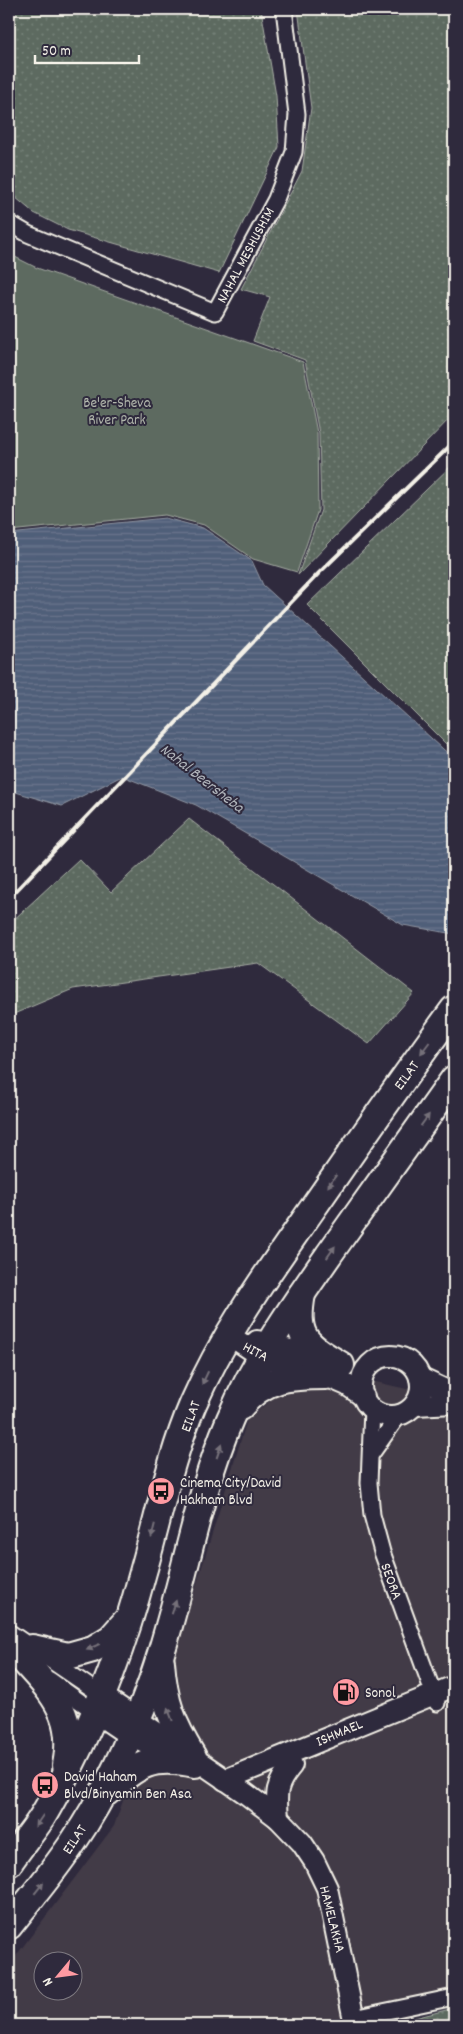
<svg xmlns="http://www.w3.org/2000/svg" width="463" height="2034" font-family="Dekko,sans-serif">
<style>
.built{fill:#423a46;fill-rule:evenodd}
.grass{fill:url(#grass-dots);stroke:#a8aea4}
.green{fill:#5d6b61;stroke:#a8aea4}
.water{fill:url(#water-rules);stroke:#9299a5}
.lines{fill:none;stroke-linecap:round;stroke-linejoin:round}
.minor-casing{stroke:#f4f1e8;stroke-width:19}
.tertiary-casing{stroke:#f4f1e8;stroke-width:24}
.trunk-casing{stroke:#f4f1e8;stroke-width:30}
.minor{stroke:#2f2a3d;stroke-width:15}
.tertiary{stroke:#2f2a3d;stroke-width:20}
.trunk{stroke:#2f2a3d;stroke-width:26}
.rail{stroke:#f4f1e8;stroke-width:4}
.oneway{fill:#747079}
.labels{text-anchor:middle;stroke-width:4;stroke-linejoin:round;paint-order:stroke}
.street-label{font-size:15px;fill:#f4f1e8;stroke:#2f2a3d}
.park-label{font-size:15px;fill:#b0b5ab;stroke:#2f2a3d}
.poi-label{font-size:15px;fill:#f4f1e8;stroke:#2f2a3d;text-anchor:start}
.water-label{font-size:16px;font-style:italic;fill:#b2b6bc;stroke:#2f2a3d}
</style>
<defs>
<pattern id="grass-dots" width="8" height="8" patternUnits="userSpaceOnUse" patternTransform="scale(1.25)"><rect width="8" height="8" fill="#5d6b61"/><path d="M2 2h.1M6 6h.1" fill="none" stroke="#758178" stroke-width="1.8" stroke-linecap="round"/></pattern>
<pattern id="water-rules" width="6" height="5" patternUnits="userSpaceOnUse" patternTransform="scale(1.25)"><rect width="6" height="5" fill="#505e79"/><path d="M0 2.5h6" fill="none" stroke="#6a768c"/></pattern>
</defs>
<rect width="100%" height="100%" fill="#2f2a3d"/>
<filter id="ink" filterUnits="userSpaceOnUse"><feTurbulence type="fractalNoise" baseFrequency=".02" numOctaves="2"/><feDisplacementMap in="SourceGraphic" scale="10" xChannelSelector="R" yChannelSelector="G"/><feConvolveMatrix kernelMatrix="1 2 1 2 8 2 1 2 1" color-interpolation-filters="sRGB"/></filter>
<g filter="url(#ink)">
<path class="built" d="M 367,1380 L 442,1397 L 454,1403 L 454,2003 L 364,2023 L 364,2025 L 9,2025 L 9,1965 L 114,1826 L 177,1648 L 247,1420 L 280,1392 L 324,1382 ZM 42,1962 L 72,1962 L 72,1992 L 42,1992 Z"/>
<g class="grass">
<path d="M 9,9 L 261,9 L 276,96 L 279,147 L 219,273 L 68,230 L 34,213 L 9,192 Z"/>
<path d="M 298,9 L 454,9 L 454,414 L 298,575 L 321,510 L 319,433 L 305,360 L 253,341 L 270,297 L 241,289 L 302,171 L 311,108 Z"/>
<path d="M 454,463 L 454,752 L 307,605 Z"/>
<path d="M 189,819 L 414,993 L 369,1044 L 258,963 L 73,989 L 9,1016 L 9,924 L 79,859 L 111,892 Z"/>
<path d="M 454,2008 L 454,2025 L 387,2025 Z"/>
</g>
<path class="green" d="M 9,254 L 37,268 L 303,362 L 317,433 L 318,510 L 297,572 L 253,559 L 204,525 L 165,515 L 9,531 Z"/>
<path class="water" d="M 165,518 L 203,528 L 252,561 L 263,585 L 454,759 L 454,934 L 403,925 L 196,805 L 122,776 L 62,806 L 9,790 L 9,534 Z"/>
<g class="lines">
<g class="minor-casing">
<g id="minor">
<path d="M 9,223 L 28,234 L 215,312 L 276,199 L 294,152 L 297,114 L 284,9"/>
<path d="M 372,1409 L 369,1483 L 372,1515 L 382,1552 L 437,1703"/>
<path d="M 372,1453 L 399,1415"/>
<path d="M 9,1632 L 103,1696"/>
<path d="M 9,1646 L 28,1663"/>
<path d="M 50,1680 L 96,1713"/>
<path d="M 354,2018 L 454,1997"/>
</g>
</g>
<g class="tertiary-casing">
<g id="tertiary">
<path d="M 229,1335 L 262,1357 L 326,1376 L 347,1385 L 364,1397"/>
<path d="M 257,1341 L 326,1360"/>
<circle cx="391" cy="1386" r="30"/>
<path d="M 420,1378 L 454,1394"/>
<path d="M 415,1405 L 454,1403"/>
<path d="M 103,1696 L 245,1793 L 278,1818 L 302,1843 L 314,1861 L 327,1888 L 355,2025"/>
<path d="M 96,1713 L 130,1736 L 176,1756"/>
<path d="M 225,1780 L 454,1686"/>
<path d="M 278,1818 C 276,1793 275,1785 292,1765"/>
</g>
</g>
<g class="trunk-casing">
<g id="trunk">
<path d="M 302,1294 C 294,1336 305,1345 341,1365"/>
<path d="M 240,1407 C 264,1377 290,1376 326,1376"/>
<path d="M 32,1648 L 68,1656 L 93,1649 L 111,1638 L 128,1619"/>
<path d="M 22,1659 C 53,1693 76,1716 66,1765"/>
<path d="M 161,1662 C 164,1702 172,1723 193,1757"/>
<path d="M 107,1792 C 139,1764 151,1755 195,1764"/>
<path d="M 9,1863 C 19,1848 31,1834 41,1819 C 51,1803 60,1785 69,1768 C 101,1705 125,1640 143,1572 C 159,1516 170,1458 193,1404 C 224,1333 269,1271 313,1208 C 359,1142 405,1075 454,1009"/>
<path d="M 9,1926 C 31,1898 54,1871 74,1841 C 108,1791 134,1732 154,1675 C 183,1591 195,1501 230,1419 C 255,1360 293,1306 330,1253 C 371,1195 413,1137 454,1079"/>
</g>
</g>
<use href="#minor" class="minor"/>
<use href="#tertiary" class="tertiary"/>
<use href="#trunk" class="trunk"/>
<path class="rail" d="M 9,898 L 319,573 L 454,442"/>
</g>
<defs><path id="oneway-solid" d="M-6-.8H1V-3.2L6.5 0L1 3.2V.8H-6Z" transform="scale(1.25)"/></defs>
<g class="oneway">
<use href="#oneway-solid" transform="translate(425 1048) rotate(127)"/>
<use href="#oneway-solid" transform="translate(425 1120) rotate(-54)"/>
<use href="#oneway-solid" transform="translate(332 1181) rotate(125)"/>
<use href="#oneway-solid" transform="translate(331 1252) rotate(-55)"/>
<use href="#oneway-solid" transform="translate(205 1378) rotate(115)"/>
<use href="#oneway-solid" transform="translate(219 1451) rotate(-71)"/>
<use href="#oneway-solid" transform="translate(153 1531) rotate(104)"/>
<use href="#oneway-solid" transform="translate(174 1607) rotate(-73)"/>
<use href="#oneway-solid" transform="translate(93 1647) rotate(155)"/>
<use href="#oneway-solid" transform="translate(170 1714) rotate(-111)"/>
<use href="#oneway-solid" transform="translate(39 1821) rotate(124)"/>
<use href="#oneway-solid" transform="translate(39 1888) rotate(-52)"/>
</g>
</g>
<defs>
<g id="bus-disc" transform="scale(1.4375)"><circle r="9.5" fill="#ff9aa2" stroke="#2f2a3d"/><path d="M-5-6H5V4H4V6H2V4H-2V6H-4V4H-5ZM-3.5-4V0h7V-4ZM-3.5 1.2v1.5H-2V1.2ZM2 1.2v1.5H3.5V1.2Z" fill="#111"/></g>
<g id="fuel-disc" transform="scale(1.4375)"><circle r="9.5" fill="#ff9aa2" stroke="#2f2a3d"/><path d="M-5.5-6h7V0h2V4h1.3V-2.5L3-4.5l.8-.8L6-3V5H2.5V1h-1V6h-7ZM-4.2-4.7v3.2H.2V-4.7Z" fill="#111"/></g>
</defs>
<g fill-rule="evenodd">
<use href="#bus-disc" x="161" y="1491"/>
<use href="#fuel-disc" x="346" y="1692"/>
<use href="#bus-disc" x="45" y="1785"/>
</g>
<g class="labels">
<g class="street-label">
<text transform="translate(245 255) rotate(-62)" y="5">NAHAL MESHUSHIM</text>
<text transform="translate(406 1075) rotate(-54)" y="5">EILAT</text>
<text transform="translate(256 1351) rotate(28)" y="5">HITA</text>
<text transform="translate(190 1416) rotate(-70)" y="5">EILAT</text>
<text transform="translate(392 1581) rotate(70)" y="5">SEORA</text>
<text transform="translate(339 1732) rotate(-23)" y="5">ISHMAEL</text>
<text transform="translate(74 1839) rotate(-57)" y="5">EILAT</text>
<text transform="translate(333 1919) rotate(76)" y="5">HAMELAKHA</text>
</g>
<g class="park-label">
<text x="117" y="407">Be'er-Sheva<tspan x="117" dy="17">River Park</tspan></text>
</g>
<g class="poi-label">
<text x="180" y="1487">Cinema City/David<tspan x="180" dy="17">Hakham Blvd</tspan></text>
<text x="365" y="1697">Sonol</text>
<text x="64" y="1781">David Haham<tspan x="64" dy="17">Blvd/Binyamin Ben Asa</tspan></text>
</g>
<g class="water-label">
<text transform="translate(203 777) rotate(38)" y="6">Nahal Beersheba</text>
</g>
</g>
<rect width="463" height="2034" fill="none" stroke="#2f2a3d" stroke-width="30"/>
<rect x="15" y="15" width="433" height="2004" fill="none" stroke="#f4f1e8" stroke-width="2" filter="url(#ink)"/>
<g transform="translate(58 1976) rotate(241)"><circle r="24" fill="#2f2a3d" stroke="#7e7a81"/>
<path d="M0-4L9 19L0 12L-9 19Z" fill="#ff9aa2"/>
<text y="-8" font-size="14" font-weight="bold" text-anchor="middle" fill="#f4f1e8">N</text>
</g>
<path d="M35 55v8h104v-8" fill="none" stroke="#f4f1e8" stroke-width="2.5"/>
<text x="42" y="55" font-size="15" fill="#f4f1e8" stroke="#2f2a3d" stroke-width="4" paint-order="stroke">50 m</text>
</svg>
